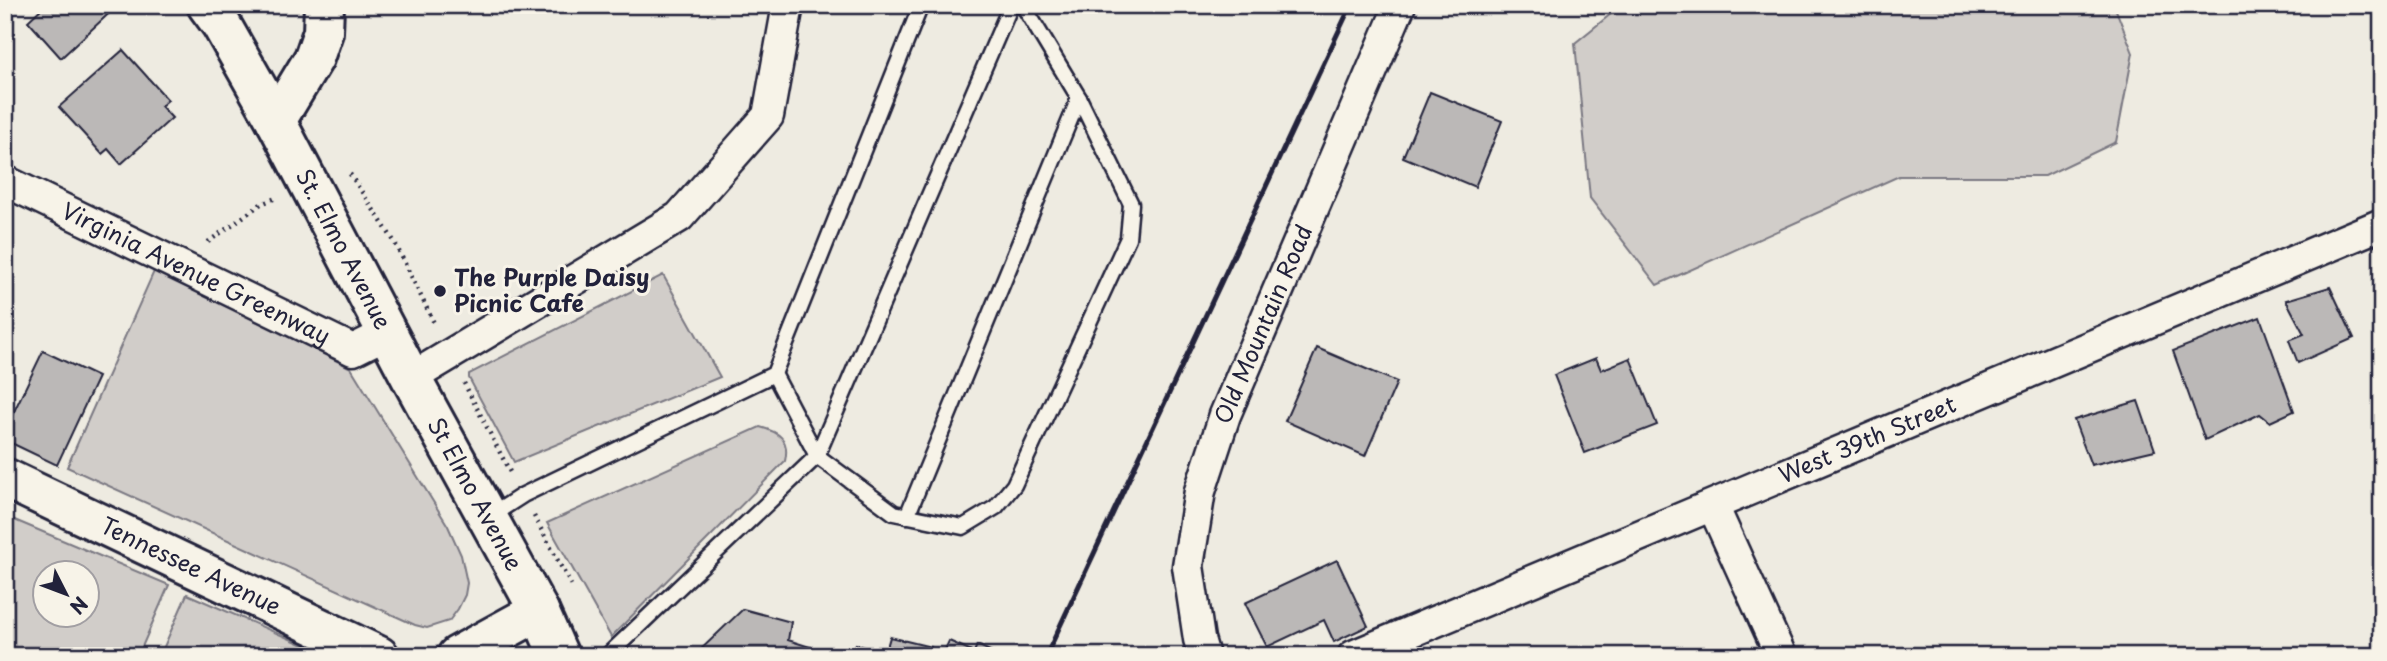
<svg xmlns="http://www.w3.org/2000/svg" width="2387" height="661" font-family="'Playpen Sans',sans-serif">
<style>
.green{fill:#d1cdc9;stroke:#7a7882;stroke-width:2;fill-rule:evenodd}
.building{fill:#bbb8b7;stroke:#22223b;stroke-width:2}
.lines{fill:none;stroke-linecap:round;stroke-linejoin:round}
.lane-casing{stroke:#22223b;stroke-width:19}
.street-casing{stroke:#22223b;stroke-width:35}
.secondary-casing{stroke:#22223b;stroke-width:44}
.path{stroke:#22223b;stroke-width:4.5;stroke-dasharray:2 5;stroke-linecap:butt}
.lane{stroke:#f7f3e8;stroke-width:14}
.street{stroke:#f7f3e8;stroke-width:30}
.secondary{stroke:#f7f3e8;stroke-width:38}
.rail{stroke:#22223b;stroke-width:5}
.poi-dot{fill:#22223b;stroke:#f7f3e8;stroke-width:2.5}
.labels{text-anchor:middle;stroke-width:6;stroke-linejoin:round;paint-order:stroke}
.street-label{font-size:23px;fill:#22223b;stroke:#f7f3e8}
.poi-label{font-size:23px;font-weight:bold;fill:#22223b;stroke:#f7f3e8;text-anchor:start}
</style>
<rect width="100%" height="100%" fill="#eeebe1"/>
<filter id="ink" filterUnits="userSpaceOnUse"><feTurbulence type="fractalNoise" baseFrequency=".0143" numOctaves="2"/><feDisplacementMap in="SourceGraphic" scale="14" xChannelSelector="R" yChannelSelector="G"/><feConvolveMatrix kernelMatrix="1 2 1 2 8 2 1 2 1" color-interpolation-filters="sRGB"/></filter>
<g filter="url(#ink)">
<g class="green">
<path d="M 1622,5 L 2114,5 L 2133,53 L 2116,142 L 2045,176 L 1899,176 L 1657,285 L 1590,198 L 1575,43 Z"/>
<path d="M 155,269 L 351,368 L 448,526 L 461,555 L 467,583 L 465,595 L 458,609 L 449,621 L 427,628 L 415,625 L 67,467 Z"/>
<path d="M 663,275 L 720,377 L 514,462 L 469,378 L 469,374 Z"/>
<path d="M 760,427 C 779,432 790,439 785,461 L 611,637 L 547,523 Z"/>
<path d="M 5,516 L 169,585 L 138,656 L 10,656 L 5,654 ZM 46,574 L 88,574 L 88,616 L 46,616 Z"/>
<path d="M 187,594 L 329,656 L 160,656 Z"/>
</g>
<g class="building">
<path d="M 45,5 L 118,5 L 61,58 L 28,21 Z"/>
<path d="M 123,50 L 168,100 L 161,106 L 172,118 L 121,164 L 108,149 L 102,154 L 59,107 Z"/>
<path d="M 1430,92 L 1502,121 L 1475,187 L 1403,157 Z"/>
<path d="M 2330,287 L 2354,338 L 2298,363 L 2289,340 L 2304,334 L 2286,300 Z"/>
<path d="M 2260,317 L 2294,411 L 2270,422 L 2260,414 L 2205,440 L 2173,351 Z"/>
<path d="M 5,337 L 13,341 L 5,358 Z"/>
<path d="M 1317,348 L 1397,382 L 1365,456 L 1285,421 Z"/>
<path d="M 43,351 L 98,377 L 57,465 L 5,440 L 5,430 Z"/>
<path d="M 1596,358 L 1601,370 L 1630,358 L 1657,425 L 1585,453 L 1554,375 Z"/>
<path d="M 2138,401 L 2155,450 L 2091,465 L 2074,420 Z"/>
<path d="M 1337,560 L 1368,626 L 1334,642 L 1324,620 L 1267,647 L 1245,603 Z"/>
<path d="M 743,609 L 791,622 L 788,640 L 838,656 L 694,656 Z"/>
<path d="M 890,637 L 931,647 L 928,656 L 851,656 L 856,644 L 885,654 Z"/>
<path d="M 949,641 L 974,652 L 977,645 L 999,655 L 942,656 Z"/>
</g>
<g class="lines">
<g class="lane-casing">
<g id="lane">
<path d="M 774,374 L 817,456 L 894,513 L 963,527 L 996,507 L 1014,485 L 1128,238 L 1131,204 L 1079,98 L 1023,5"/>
<path d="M 907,516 L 1079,98"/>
<path d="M 489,517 L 523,495 L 774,374 L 921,5"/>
<path d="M 607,656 L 817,456 L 1011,5"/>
</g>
</g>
<g class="street-casing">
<g id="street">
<path id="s1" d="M 5,181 L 353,350 L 387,333"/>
<path d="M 411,378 L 679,217 L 768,116 L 788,5"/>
<path d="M 1713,506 L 1781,656"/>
<path id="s2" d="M 1204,656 L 1199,639 L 1188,566 L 1200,491 L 1225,415 L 1400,5"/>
<path id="s3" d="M 1353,656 L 2382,224"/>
</g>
</g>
<g class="secondary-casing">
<g id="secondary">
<path id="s4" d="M 207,5 L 221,24 L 276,121 L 411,378 L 539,611 L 559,656"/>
<path d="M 276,121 L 314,58 L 323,32 L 324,5"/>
<path id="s5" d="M 5,478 L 379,656"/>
<path d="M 457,656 L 539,611"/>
</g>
</g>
<g class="path">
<path d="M 350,174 L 394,241 L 435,325"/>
<path d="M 208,242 L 261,204 L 276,198"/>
<path d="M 464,383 L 511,474"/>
<path d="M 534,516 L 571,585"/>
</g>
<use href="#lane" class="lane"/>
<use href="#street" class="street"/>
<use href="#secondary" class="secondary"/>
<path class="rail" d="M 1046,656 L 1351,5"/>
</g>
</g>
<circle class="poi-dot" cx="440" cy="291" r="7"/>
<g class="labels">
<g class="street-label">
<text dy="8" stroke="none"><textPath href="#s4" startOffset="280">St. Elmo Avenue</textPath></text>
<text dy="8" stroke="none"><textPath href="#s1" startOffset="212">Virginia Avenue Greenway</textPath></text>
<text dy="8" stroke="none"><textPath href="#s2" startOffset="346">Old Mountain Road</textPath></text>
<text dy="8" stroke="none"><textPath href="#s3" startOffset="558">West 39th Street</textPath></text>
<text dy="8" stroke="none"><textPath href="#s4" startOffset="558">St Elmo Avenue</textPath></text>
<text dy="8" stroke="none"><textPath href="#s5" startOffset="206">Tennessee Avenue</textPath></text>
</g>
<g class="poi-label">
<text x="454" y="286">The Purple Daisy<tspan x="454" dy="26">Picnic Cafe</tspan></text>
</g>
</g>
<rect width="2387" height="661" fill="none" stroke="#f7f3e8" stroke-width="28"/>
<rect x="14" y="14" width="2359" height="633" fill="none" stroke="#22223b" stroke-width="2.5" filter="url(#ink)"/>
<g transform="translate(66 594) rotate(132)"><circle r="33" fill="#f7f3e8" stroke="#a29fa3" stroke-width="2"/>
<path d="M0-5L12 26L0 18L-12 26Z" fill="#22223b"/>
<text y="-10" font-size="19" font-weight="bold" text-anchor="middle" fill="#22223b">N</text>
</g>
</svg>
